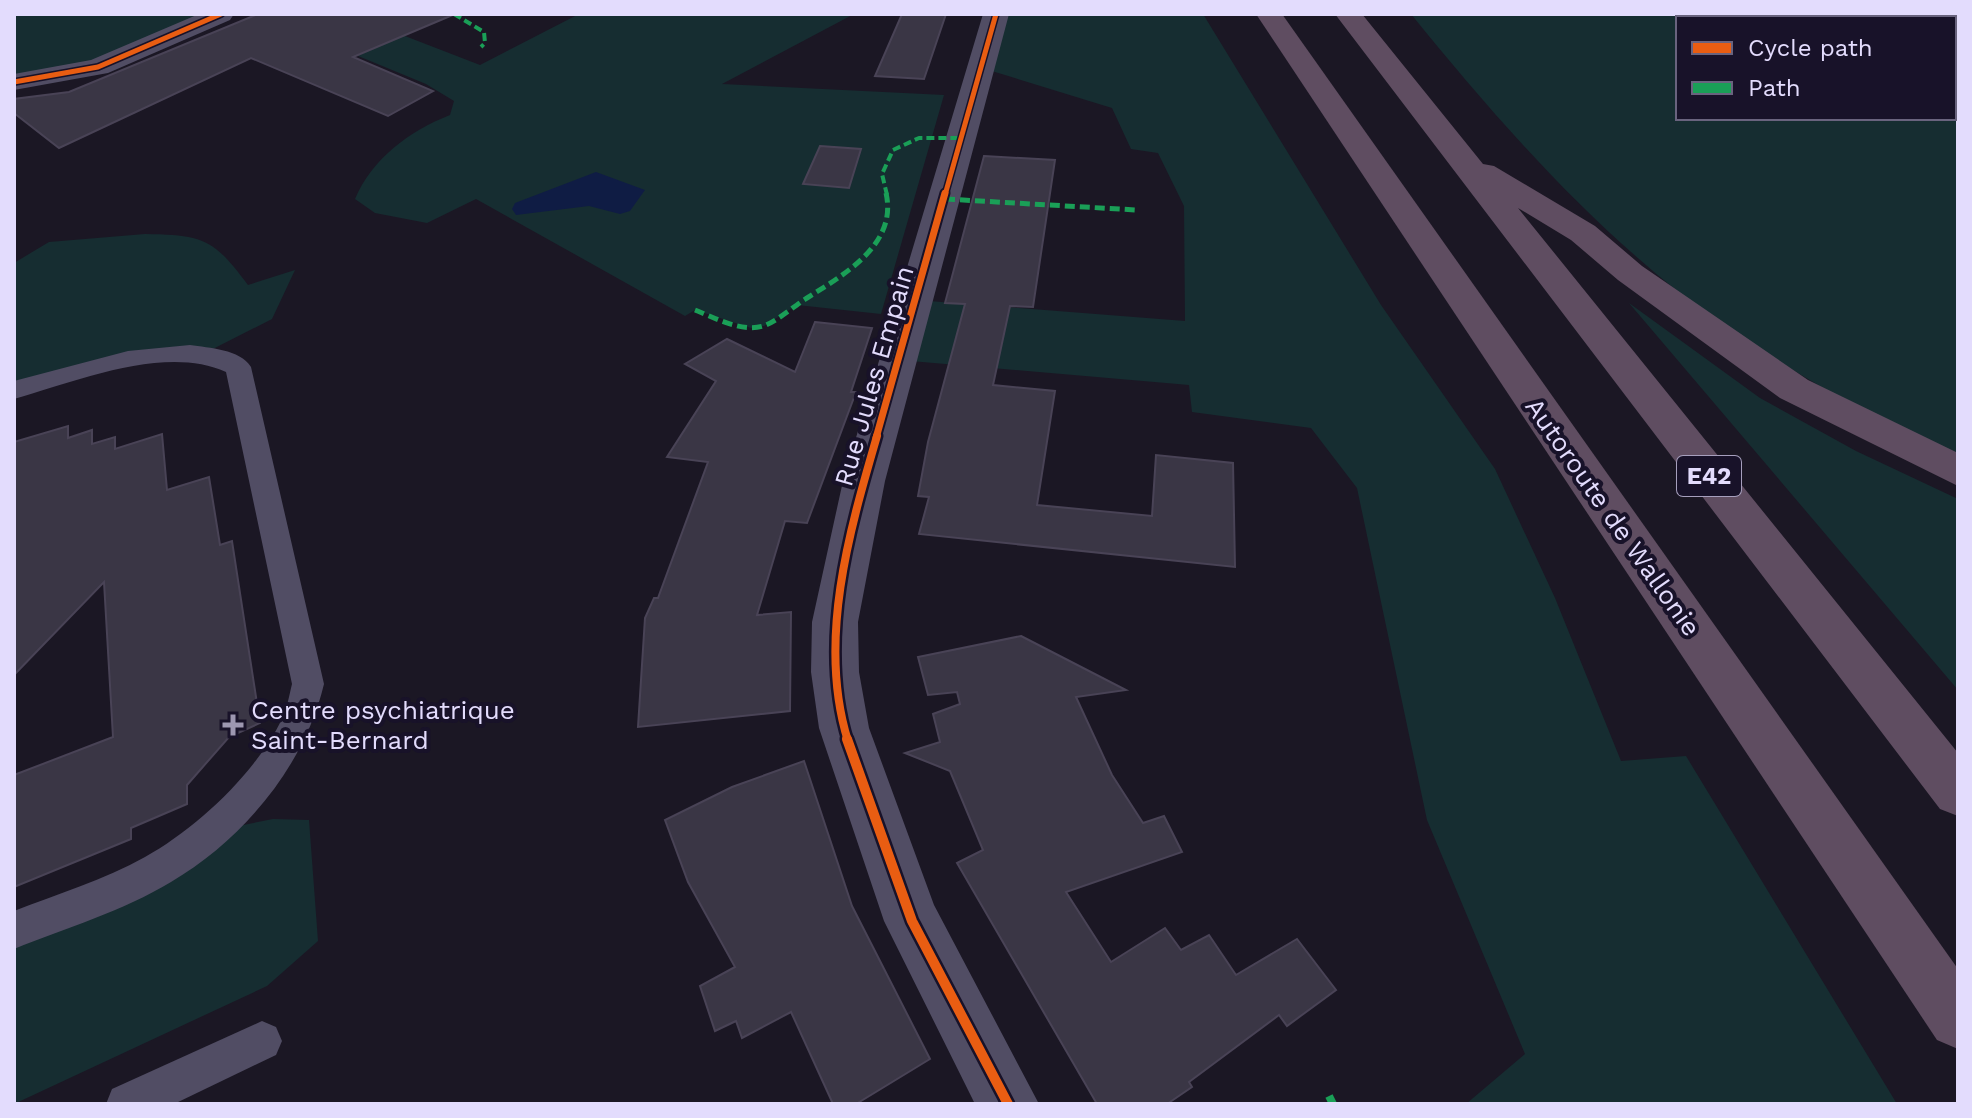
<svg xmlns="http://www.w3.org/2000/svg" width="1972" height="1118" font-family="'Work Sans',sans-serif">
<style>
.green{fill:#162d31}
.water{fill:#0f1c44}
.building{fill:#3a3645;stroke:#494356;stroke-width:2}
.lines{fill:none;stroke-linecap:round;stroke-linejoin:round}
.lane{fill:#514d64;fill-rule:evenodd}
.street{fill:#514d64;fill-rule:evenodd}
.primary{fill:#5a4e68;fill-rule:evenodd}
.highway{fill:#5f4d61;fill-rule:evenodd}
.quiet-far2{stroke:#1a9f57;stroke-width:4;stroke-dasharray:8 4;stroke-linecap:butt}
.quiet-far1{stroke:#1a9f57;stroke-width:5;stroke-dasharray:10 5;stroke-linecap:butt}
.quiet{stroke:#1a9f57;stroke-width:8;stroke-dasharray:15 8;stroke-linecap:butt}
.cycleway-far3-casing{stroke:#181229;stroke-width:8}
.cycleway-far2-casing{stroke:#181229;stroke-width:11}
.cycleway-far1-casing{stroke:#181229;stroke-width:13}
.cycleway-casing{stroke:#181229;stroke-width:15}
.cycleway-far3{stroke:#e95d12;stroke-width:5}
.cycleway-far2{stroke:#e95d12;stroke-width:7}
.cycleway-far1{stroke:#e95d12;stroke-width:8}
.cycleway{stroke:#e95d12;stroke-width:10}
.poi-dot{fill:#9d97b1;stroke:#181229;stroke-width:3}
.labels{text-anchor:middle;stroke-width:8;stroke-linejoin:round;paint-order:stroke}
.shield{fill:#181229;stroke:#a69fbd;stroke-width:2}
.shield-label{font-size:24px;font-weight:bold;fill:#e3dcfd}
.street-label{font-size:26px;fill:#e3dcfd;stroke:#181229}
.poi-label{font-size:26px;fill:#e3dcfd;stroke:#181229;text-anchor:start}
</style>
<rect width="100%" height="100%" fill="#1b1724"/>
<g class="green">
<path d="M 14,14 L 221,14 L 122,59 L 14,82 Z"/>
<path d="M 348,14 L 480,65 L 579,14 L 854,14 L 722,84 L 944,95 L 881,314 L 797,305 L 764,326 L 751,328 L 695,310 L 685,316 L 476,199 L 427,223 L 375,213 L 355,199 C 372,159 409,131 450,115 L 454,101 L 426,84 L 271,20 Z"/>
<path d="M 996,14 L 1203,14 L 1381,305 L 1495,469 L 1555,598 L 1621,761 L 1686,756 L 1897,1104 L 1466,1104 L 1525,1054 L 1427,820 L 1357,488 L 1311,428 L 1192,412 L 1189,385 L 899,360 L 916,300 L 1185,321 L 1184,206 L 1158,153 L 1131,149 L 1112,108 L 982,68 Z"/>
<path d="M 1411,14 L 1683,14 L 1691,18 L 1678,18 L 1678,118 L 1958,120 L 1958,458 C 1846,404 1733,342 1639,259 C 1557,188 1479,98 1411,14 Z"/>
<path d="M 145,234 C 203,235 213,238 248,285 L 295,270 L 272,319 L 205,353 L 177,354 L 14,390 L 14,263 L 49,242 Z"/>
<path d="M 1629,303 L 1760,398 L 1856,451 L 1958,499 L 1958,690 Z"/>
<path d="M 273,819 L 309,820 L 318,941 L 267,986 L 14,1104 L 14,930 L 208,832 Z"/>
</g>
<path class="water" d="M 596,172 L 645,190 L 630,211 L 620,214 L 589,206 L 516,215 L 512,209 L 515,203 Z"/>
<g class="building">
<path d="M 258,14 L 455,14 L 353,57 L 433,91 L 388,116 L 251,58 L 59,148 L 14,113 L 14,99 L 69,92 Z"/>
<path d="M 902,14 L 946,14 L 924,79 L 875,76 Z"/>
<path d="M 820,146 L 861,149 L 849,188 L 803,184 Z"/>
<path d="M 984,156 L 1055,160 L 1033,307 L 1010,306 L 993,385 L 1055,391 L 1037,505 L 1152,516 L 1156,455 L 1233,463 L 1235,567 L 919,534 L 929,497 L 918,496 L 928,442 L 965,304 L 945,303 Z"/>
<path d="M 815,322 L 872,328 L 851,392 L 856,392 L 807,523 L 785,521 L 757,615 L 791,612 L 790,711 L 638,727 L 645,618 L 654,598 L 658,598 L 708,462 L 667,457 L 716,381 L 685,364 L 727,339 L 795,372 Z"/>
<path d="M 68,426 L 68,438 L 92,430 L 92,444 L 115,437 L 115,449 L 162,434 L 167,490 L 209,477 L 220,545 L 232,541 L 260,723 L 229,737 L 187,785 L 187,804 L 131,828 L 131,839 L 14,887 L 14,775 L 113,737 L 104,582 L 14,675 L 14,442 Z"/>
<path d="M 1021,636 L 1126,690 L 1076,697 L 1112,775 L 1143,823 L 1164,816 L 1182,852 L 1066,892 L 1111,962 L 1165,928 L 1181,950 L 1209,935 L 1236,975 L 1297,939 L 1336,990 L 1287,1026 L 1279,1015 L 1189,1082 L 1192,1087 L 1167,1104 L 1097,1104 L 957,863 L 983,850 L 950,771 L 905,753 L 940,742 L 933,714 L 960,704 L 957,692 L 928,695 L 918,657 Z"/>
<path d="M 804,761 L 852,906 L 930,1059 L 856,1104 L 833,1104 L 791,1012 L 742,1038 L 736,1021 L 715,1031 L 700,986 L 735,967 L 688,882 L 665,820 L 732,787 Z"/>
</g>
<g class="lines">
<g class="lane">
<path d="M 190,345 C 209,348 240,349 251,367 L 324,684 C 305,765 243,840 171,882 C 123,911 66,928 14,949 L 14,911 C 57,894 104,880 145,857 C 197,828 255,774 282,719 C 287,709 289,696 292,684 L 226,372 C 165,344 75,382 14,399 L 14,381 L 128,351 Z"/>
<path d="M 262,1021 L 276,1027 L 282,1041 L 276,1055 L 174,1104 L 106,1104 L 112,1089 Z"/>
</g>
<g class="street">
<path d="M 199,14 L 234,14 L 230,20 L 108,73 L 14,90 L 14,74 L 91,60 Z"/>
<path d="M 983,14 L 1009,14 L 885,481 L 858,622 L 859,672 L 869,728 L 934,905 L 1039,1104 L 975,1104 L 884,921 L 819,728 L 811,672 L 812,622 L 843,481 Z"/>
</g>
<g class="primary">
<path d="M 1711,14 L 1744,14 L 1747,18 L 1714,18 Z"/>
<path d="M 1954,90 L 1958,91 L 1958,109 L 1954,108 Z"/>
</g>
<g class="highway">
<path d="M 1256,14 L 1282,14 L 1958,969 L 1958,1049 L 1937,1040 Z"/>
<path d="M 1335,14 L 1362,14 L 1483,164 L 1494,166 L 1595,226 L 1642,266 L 1808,380 L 1958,453 L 1958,486 L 1780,398 L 1618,280 L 1571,240 L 1518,208 L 1958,753 L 1958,816 L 1940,809 Z"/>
</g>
<g class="quiet-far2">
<path d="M 454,14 L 484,32 L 485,43 L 481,47"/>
<path d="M 887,195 L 882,174 L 893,150 L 919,138 L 962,138"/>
</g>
<g class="quiet-far1">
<path d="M 945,199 L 1136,210"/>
<path d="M 695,310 C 715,318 744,334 766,325 C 780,319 794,306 807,298 C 843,275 898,245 886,193"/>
</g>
<path class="quiet" d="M 1329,1096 L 1333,1104"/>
<g class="cycleway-far3-casing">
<g id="cycleway-far3">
<path d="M 14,82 L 98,67 L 221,14"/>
<path d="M 945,195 L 996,14"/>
</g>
</g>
<g class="cycleway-far2-casing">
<path id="cycleway-far2" d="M 876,438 L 945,193"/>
</g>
<g class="cycleway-far1-casing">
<path id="cycleway-far1" d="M 848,741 C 817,642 849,532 877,436"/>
</g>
<g class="cycleway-casing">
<path id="cycleway" d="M 847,739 L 912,921 L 1008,1104"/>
</g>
<use href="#cycleway-far3" class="cycleway-far3"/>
<use href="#cycleway-far2" class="cycleway-far2"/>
<use href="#cycleway-far1" class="cycleway-far1"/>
<use href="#cycleway" class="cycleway"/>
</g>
<path class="poi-dot" d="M229 713h8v8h8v8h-8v8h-8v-8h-8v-8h8z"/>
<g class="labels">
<rect class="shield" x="1677" y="456" width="64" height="40" rx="6"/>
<g class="shield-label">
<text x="1709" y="484">E42</text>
</g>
<g class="street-label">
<text transform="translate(874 376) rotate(-74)" y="9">Rue Jules Empain</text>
<text transform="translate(1613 517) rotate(55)" y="9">Autoroute de Wallonie</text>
</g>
<g class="poi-label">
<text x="251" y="719">Centre psychiatrique<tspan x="251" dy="30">Saint-Bernard</tspan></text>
</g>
</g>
<rect width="1972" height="1118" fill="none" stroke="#e3dcfd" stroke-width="32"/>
<rect x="1676" y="16" width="280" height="104" fill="#181229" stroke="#69637e" stroke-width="2"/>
<rect x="1692" y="42" width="40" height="12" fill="#e95d12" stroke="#69637e" stroke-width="2"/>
<text x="1748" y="56" font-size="24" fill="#e3dcfd">Cycle path</text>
<rect x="1692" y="82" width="40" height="12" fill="#1a9f57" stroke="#69637e" stroke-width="2"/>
<text x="1748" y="96" font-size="24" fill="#e3dcfd">Path</text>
</svg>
